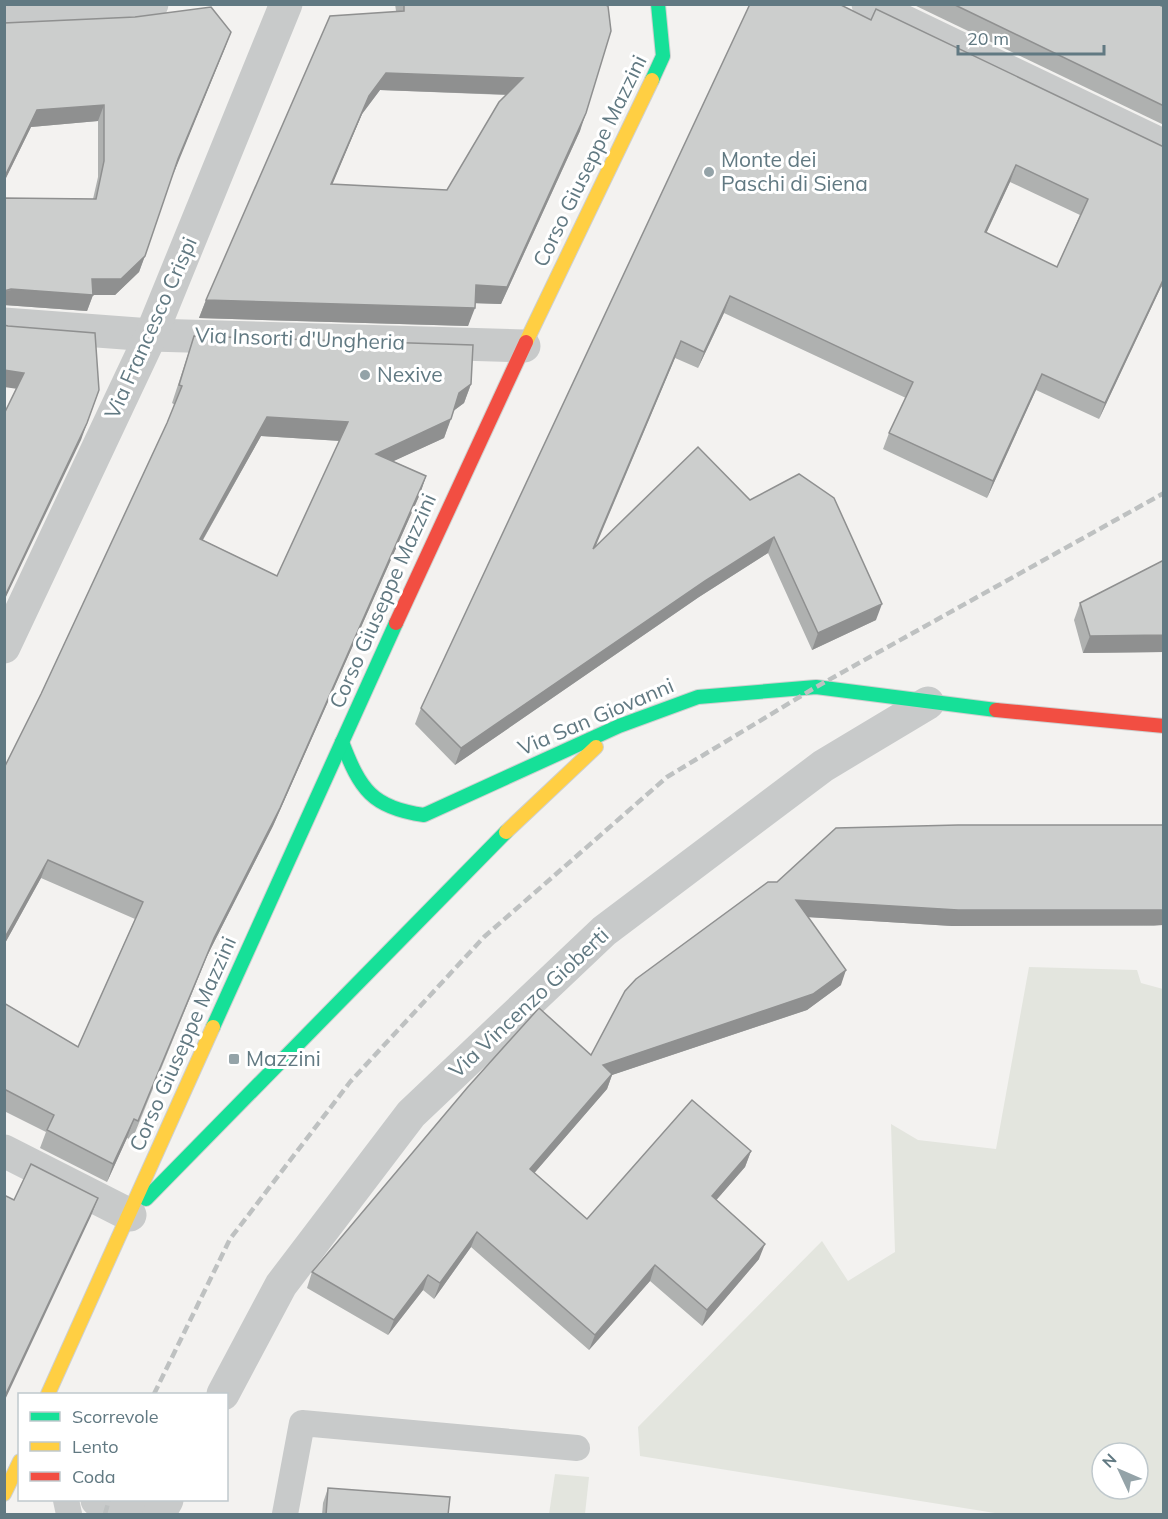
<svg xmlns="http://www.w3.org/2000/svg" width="1168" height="1519" font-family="Mulish,sans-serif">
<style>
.green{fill:#e3e5de;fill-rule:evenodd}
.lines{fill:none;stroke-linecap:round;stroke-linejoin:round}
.fast-casing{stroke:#ced0cf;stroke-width:16}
.slow-casing{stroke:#ced0cf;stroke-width:16}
.jam-casing{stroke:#ced0cf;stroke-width:16}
.lane{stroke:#c8caca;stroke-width:26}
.street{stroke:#c8caca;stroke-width:33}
.fast{stroke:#16e098;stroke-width:14}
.slow{stroke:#ffcf43;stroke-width:14}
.jam{stroke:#f24e42;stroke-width:14}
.rail{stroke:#bec1c1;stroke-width:4.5;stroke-dasharray:9 4.5;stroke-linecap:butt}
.wall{fill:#afb1b0;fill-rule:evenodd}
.shaded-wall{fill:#8f9090}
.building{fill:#cccecd;stroke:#8f9090;stroke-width:1.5;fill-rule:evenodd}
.poi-dot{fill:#94a3a8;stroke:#fff;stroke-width:2}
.labels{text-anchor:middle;stroke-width:6;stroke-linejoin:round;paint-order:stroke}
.poi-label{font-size:21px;fill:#617982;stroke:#fff;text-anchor:start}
.street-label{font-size:21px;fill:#617982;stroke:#fff}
</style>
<rect width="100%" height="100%" fill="#f3f2f0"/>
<g class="green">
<path d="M 1029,967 L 1137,970 L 1141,983 L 1163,989 L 1163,1514 L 1001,1514 L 640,1456 L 638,1427 L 822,1241 L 848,1281 L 895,1252 L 891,1124 L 918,1140 L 996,1149 ZM 1102,1453 L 1138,1453 L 1138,1489 L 1102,1489 Z"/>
<path d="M 555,1474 L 589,1477 L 585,1514 L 549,1514 Z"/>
</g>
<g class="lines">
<g class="fast-casing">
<g id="fast">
<path d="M 652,80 L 663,56 L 658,4"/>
<path d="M 342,742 C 360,789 372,808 424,815 L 619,726 L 698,697 L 816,687 L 996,710"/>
<path d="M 213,1027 L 396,623"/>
<path d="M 146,1199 L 506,832"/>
</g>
</g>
<g class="slow-casing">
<g id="slow">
<path d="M 526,342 L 652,80"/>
<path d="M 506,832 L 596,747"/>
<path d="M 48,1394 L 213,1027"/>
<path d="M 4,1494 L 20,1461"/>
</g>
</g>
<g class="jam-casing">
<g id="jam">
<path d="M 396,623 L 526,342"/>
<path d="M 996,710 L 1164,726"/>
</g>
</g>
<g class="lane">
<path d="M 66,1500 L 69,1514"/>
<path d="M 285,1514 L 302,1423 L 577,1448"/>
</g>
<g class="street">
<path d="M 868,4 L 1164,146"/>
<path d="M 4,17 L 152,4"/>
<path d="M 4,324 L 151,335 L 524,346"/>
<path d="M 4,647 L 151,335 L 286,4"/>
<path d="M 4,1151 L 130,1215"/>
<path d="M 223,1394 L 281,1285 L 411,1114 L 604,931 L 823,766 L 928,703"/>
<path d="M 97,1500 L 142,1514"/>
<path d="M 159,1514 L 167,1500"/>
</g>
<use href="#fast" class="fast"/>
<use href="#slow" class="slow"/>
<use href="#jam" class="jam"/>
<g class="rail">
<path d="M 154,1394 L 230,1239 L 350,1082 L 484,937 L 667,777 L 816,687 L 1164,493"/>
<path d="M 105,1514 L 109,1500"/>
</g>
</g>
<g class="wall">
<path d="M 395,4 L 603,4 L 580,131 L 501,304 L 475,303 L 468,326 L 199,318 L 206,300 L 396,11 ZM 380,90 L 506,95 L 447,190 L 332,184 L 362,114 Z"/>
<path d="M 912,4 L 1157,4 L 1164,7 L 1164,125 Z"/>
<path d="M 871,20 L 1164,147 L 1164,288 L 1161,287 L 1099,419 L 1036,390 L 987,498 L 883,449 L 889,433 L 906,398 L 724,313 L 698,368 L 675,358 L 595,548 L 750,500 L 876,620 L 812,650 L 768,553 L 699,597 L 455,765 L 415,724 L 421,708 ZM 1010,182 L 1080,215 L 1057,267 L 986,233 Z"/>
<path d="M 4,23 L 231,32 L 174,171 L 139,272 L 115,295 L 93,295 L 87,311 L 4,305 L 4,198 L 93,199 L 98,177 L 98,121 L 31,127 L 4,182 Z"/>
<path d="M 194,336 L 471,384 L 464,403 L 453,411 L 444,438 L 393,461 L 426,476 L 420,494 L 273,826 L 207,956 L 132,1140 L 127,1138 L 107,1182 L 40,1148 L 46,1132 L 4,1111 L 4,1003 L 78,1047 L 135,919 L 41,878 L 4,945 L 4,768 L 41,694 L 167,423 L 175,405 L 172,403 ZM 261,436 L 340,441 L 277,576 L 203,540 Z"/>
<path d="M 1164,560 L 1164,652 L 1083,653 L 1074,620 L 1080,603 Z"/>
<path d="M 768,882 L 1163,926 L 952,926 L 808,917 L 841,985 L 807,1010 L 612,1075 L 607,1089 L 534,1173 L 587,1219 L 751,1151 L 745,1167 L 716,1200 L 759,1259 L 702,1326 L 650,1281 L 589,1350 L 471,1247 L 434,1299 L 423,1290 L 388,1335 L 307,1288 L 312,1272 L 591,1055 Z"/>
<path d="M 328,1488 L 448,1515 L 322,1515 L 323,1503 Z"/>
</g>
<g class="shaded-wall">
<path d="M 231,32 L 225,48 L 173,175 L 178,159 Z"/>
<path d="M 386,73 L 523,78 L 516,95 L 380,90 L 362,114 L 325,202 L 331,184 L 369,96 Z"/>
<path d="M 104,105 L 98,121 L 31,127 L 4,182 L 4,178 L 37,110 Z"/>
<path d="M 586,113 L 580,131 L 501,304 L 469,303 L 476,285 Z"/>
<path d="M 1016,165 L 1010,182 L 979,249 L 985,232 Z"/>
<path d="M 145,256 L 139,272 L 115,295 L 91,295 L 93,295 L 87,311 L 4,305 L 4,291 L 92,279 Z"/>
<path d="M 1164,278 L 1161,287 L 1099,419 L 1105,403 Z"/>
<path d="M 730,296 L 724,313 L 698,368 L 704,352 Z"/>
<path d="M 206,300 L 475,308 L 468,326 L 199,318 Z"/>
<path d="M 681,341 L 675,358 L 587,566 L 593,549 Z"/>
<path d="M 4,370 L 24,373 L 18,389 L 4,387 Z"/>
<path d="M 1042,374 L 1036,390 L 987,498 L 993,481 Z"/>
<path d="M 471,384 L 464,403 L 452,412 L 459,393 Z"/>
<path d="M 99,390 L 81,440 L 4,601 L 4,598 Z"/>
<path d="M 267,417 L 348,422 L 342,441 L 261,436 L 193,557 L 200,539 Z"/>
<path d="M 451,419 L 444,438 L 370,472 L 376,454 Z"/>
<path d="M 426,476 L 420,494 L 273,826 L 207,956 L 132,1140 L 214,938 Z"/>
<path d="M 774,537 L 768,553 L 699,597 L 455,765 L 461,748 L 705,581 Z"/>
<path d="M 882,604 L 876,620 L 812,650 L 818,633 Z"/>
<path d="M 1164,635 L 1164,652 L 1083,653 L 1090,636 Z"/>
<path d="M 48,860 L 41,878 L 4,945 L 4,939 Z"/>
<path d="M 796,900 L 1164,910 L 1164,925 L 952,926 L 790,916 Z"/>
<path d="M 846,970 L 841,985 L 807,1010 L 612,1075 L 607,1089 L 524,1185 L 530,1169 L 603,1065 Z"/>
<path d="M 134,1119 L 127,1138 L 107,1182 L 113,1164 Z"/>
<path d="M 751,1151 L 745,1167 L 706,1212 L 712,1196 Z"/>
<path d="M 98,1198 L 91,1216 L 4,1402 L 4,1398 Z"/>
<path d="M 477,1232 L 471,1247 L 434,1299 L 440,1283 Z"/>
<path d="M 765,1244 L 759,1259 L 702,1326 L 707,1310 Z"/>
<path d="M 655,1265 L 650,1281 L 589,1350 L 595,1335 Z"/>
<path d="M 428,1275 L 423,1290 L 388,1335 L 394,1320 Z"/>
</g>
<g class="building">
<path d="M 404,4 L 603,4 L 608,6 L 611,31 L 586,113 L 507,287 L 476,285 L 475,308 L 206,300 L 330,16 L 404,11 ZM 386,73 L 523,78 L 499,102 L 447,190 L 331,184 L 369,96 Z"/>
<path d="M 750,4 L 839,4 L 871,20 L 876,9 L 1164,147 L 1164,278 L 1105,403 L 1042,374 L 993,481 L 889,433 L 913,382 L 730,296 L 704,352 L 681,341 L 593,549 L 698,447 L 750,500 L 799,474 L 834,498 L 882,604 L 818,633 L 774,537 L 705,581 L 461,748 L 421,708 ZM 1016,165 L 1088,199 L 1057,267 L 985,232 Z"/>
<path d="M 953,4 L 1157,4 L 1164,7 L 1164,106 Z"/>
<path d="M 211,7 L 231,32 L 178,159 L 145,256 L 121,279 L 92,279 L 93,295 L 11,289 L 4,291 L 4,198 L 96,199 L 104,161 L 104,105 L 37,110 L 4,178 L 4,23 L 135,17 Z"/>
<path d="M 4,325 L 8,326 L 95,333 L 99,390 L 87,423 L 4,598 L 4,414 L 24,373 L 4,370 Z"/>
<path d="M 194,336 L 473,345 L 471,384 L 459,393 L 451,419 L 376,454 L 426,476 L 280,808 L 214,938 L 138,1121 L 134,1119 L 113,1164 L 47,1130 L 54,1115 L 4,1089 L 4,1003 L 78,1047 L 143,902 L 48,860 L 4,939 L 4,768 L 41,694 L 167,423 L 182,386 L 179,385 ZM 267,417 L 348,422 L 277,576 L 200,539 Z"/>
<path d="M 1164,560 L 1164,635 L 1090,636 L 1080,603 Z"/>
<path d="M 958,825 L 1164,825 L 1164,910 L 958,910 L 796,900 L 846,970 L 813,994 L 603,1065 L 612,1074 L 530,1169 L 587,1219 L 692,1100 L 751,1151 L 712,1196 L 765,1244 L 707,1310 L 655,1265 L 595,1335 L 477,1232 L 440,1283 L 428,1275 L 394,1320 L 312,1272 L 467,1088 L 539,1008 L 591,1055 L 625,991 L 636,979 L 768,882 L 777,882 L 836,828 Z"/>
<path d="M 31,1164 L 98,1198 L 4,1398 L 4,1195 L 14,1200 Z"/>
<path d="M 328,1488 L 450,1497 L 448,1515 L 326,1515 Z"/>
</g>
<g class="poi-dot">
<circle cx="709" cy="172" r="6"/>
<circle cx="365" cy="375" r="6"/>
<rect x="228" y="1053" width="12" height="12" rx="3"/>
</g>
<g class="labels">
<g class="poi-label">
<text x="721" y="167">Monte dei<tspan x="721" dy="24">Paschi di Siena</tspan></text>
<text x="377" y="382">Nexive</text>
<text x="246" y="1066">Mazzini</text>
</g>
<g class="street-label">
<text transform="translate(590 161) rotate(-64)" y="7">Corso Giuseppe Mazzini</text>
<text transform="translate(151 328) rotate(-66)" y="7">Via Francesco Crispi</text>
<text transform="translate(300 339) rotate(2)" y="7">Via Insorti d'Ungheria</text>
<text transform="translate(383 601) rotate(-66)" y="7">Corso Giuseppe Mazzini</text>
<text transform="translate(596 717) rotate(-23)" y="7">Via San Giovanni</text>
<text transform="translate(529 1003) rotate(-43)" y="7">Via Vincenzo Gioberti</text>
<text transform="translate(183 1044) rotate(-66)" y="7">Corso Giuseppe Mazzini</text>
</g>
</g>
<rect width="1168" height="1519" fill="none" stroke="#617982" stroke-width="12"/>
<rect x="18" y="1393" width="210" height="108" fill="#ffffff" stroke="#c0c9cd" stroke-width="1.5"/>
<rect x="30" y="1412" width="30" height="9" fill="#16e098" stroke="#c0c9cd" stroke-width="1.5"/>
<text x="72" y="1423" font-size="18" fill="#617982">Scorrevole</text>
<rect x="30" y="1442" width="30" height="9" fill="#ffcf43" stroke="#c0c9cd" stroke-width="1.5"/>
<text x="72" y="1453" font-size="18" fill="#617982">Lento</text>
<rect x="30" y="1472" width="30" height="9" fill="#f24e42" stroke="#c0c9cd" stroke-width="1.5"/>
<text x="72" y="1483" font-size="18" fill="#617982">Coda</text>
<g transform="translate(1120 1471) rotate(314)"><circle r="28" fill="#ffffff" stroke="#c0c9cd" stroke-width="1.5"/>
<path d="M0-4.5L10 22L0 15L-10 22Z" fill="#94a3a8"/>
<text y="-9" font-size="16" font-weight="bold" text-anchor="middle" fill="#617982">N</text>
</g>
<path d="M958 45v9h146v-9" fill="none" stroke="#617982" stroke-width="3"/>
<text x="967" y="45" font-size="18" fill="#617982" stroke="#ffffff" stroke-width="4.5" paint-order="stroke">20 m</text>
</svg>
